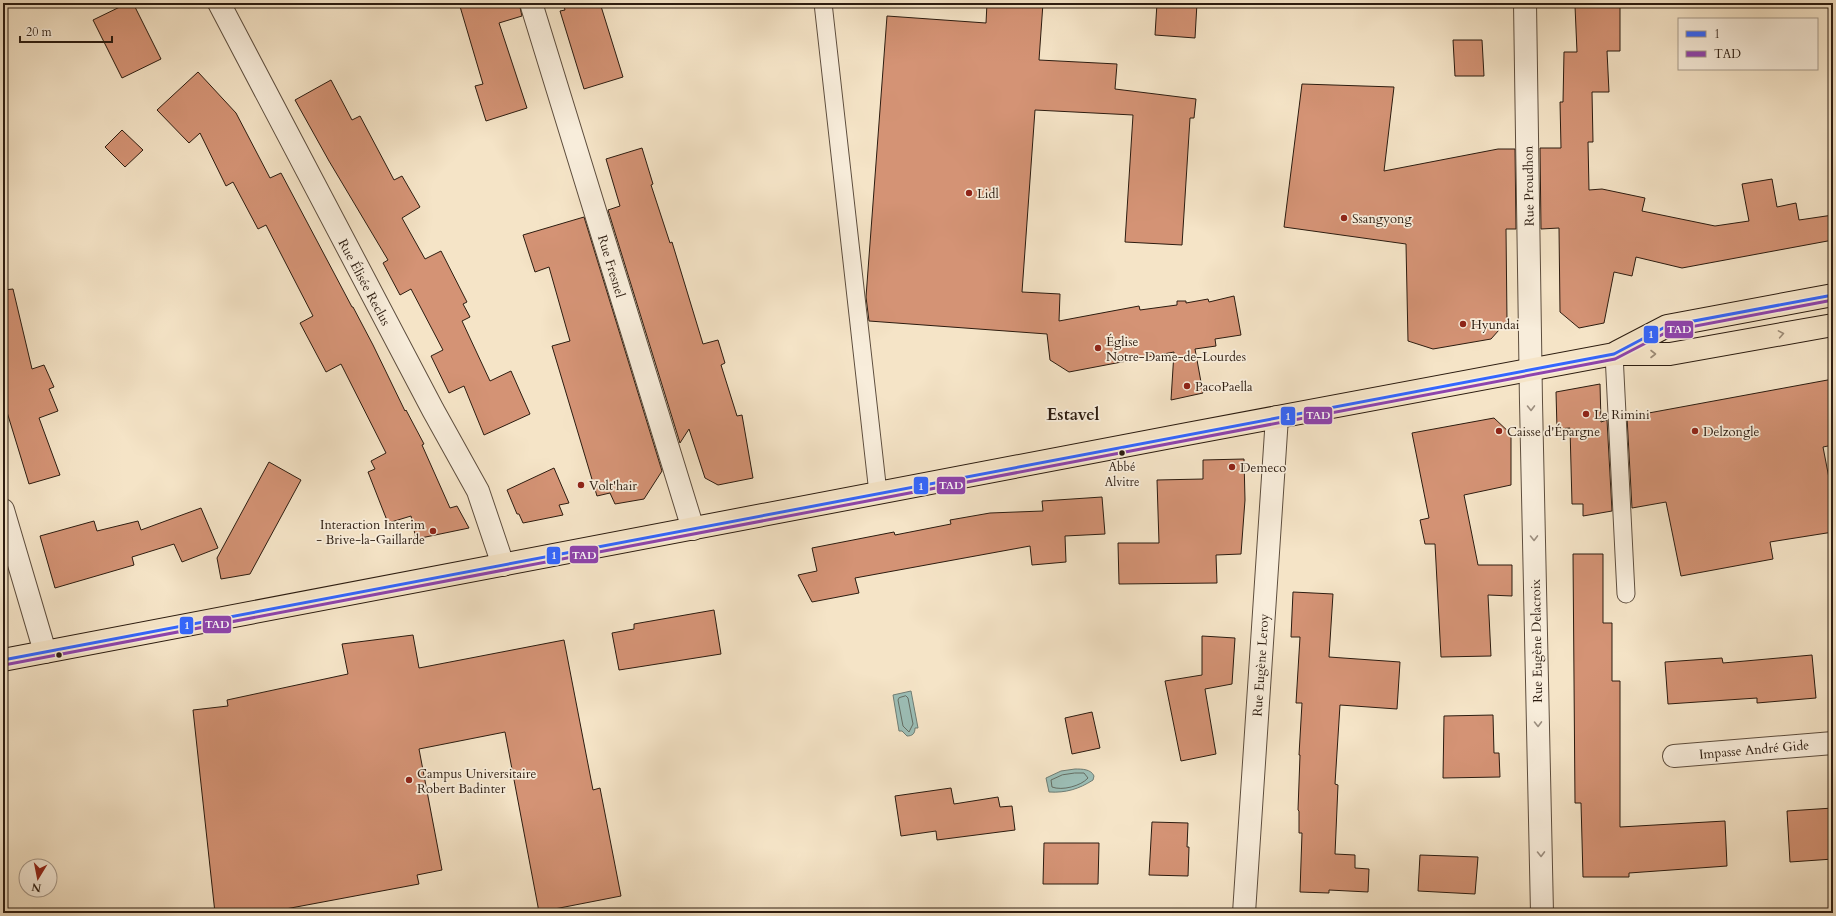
<svg xmlns="http://www.w3.org/2000/svg" width="1836" height="916" font-family="Cardo,serif">
<style>
.water{fill:#9cbeb6;stroke:#6f7d74}
.lines{fill:none;stroke-linecap:round;stroke-linejoin:round}
.shore{stroke:#646d63;stroke-width:1}
.building{fill:#d49375;stroke:#2c1c10}
.service-casing{stroke:#5e4e3e;stroke-width:19}
.minor-casing{stroke:#5e4e3e;stroke-width:24}
.primary-casing{stroke:#2c1c10;stroke-width:24}
.service{stroke:#f8eddb;stroke-width:17}
.minor{stroke:#f8eddb;stroke-width:22}
.primary{stroke:#f5e4c7;stroke-width:22}
.bus-1-casing{stroke:#f8eddb;stroke-width:6}
.bus-2-casing{stroke:#f8eddb;stroke-width:6}
.bus-1{stroke:#36f;stroke-width:3}
.bus-2{stroke:#8e44ad;stroke-width:3}
.oneway{stroke:#9b8a75}
.oneway2{stroke:#9c8f80}
.poi-dot{fill:#8f2418;stroke:#f8eddb;stroke-width:1.5}
.bus-dot{fill:#2c1c10;stroke:#f8eddb;stroke-width:1.5}
.labels{text-anchor:middle;stroke-width:3.5;stroke-linejoin:round;paint-order:stroke}
.bus-label{font-size:12px;fill:#2c1c10;stroke:#f8eddb}
.street-label{font-size:13px;fill:#2c1c10;stroke:#f8eddb}
.poi-label{font-size:13px;fill:#2c1c10;stroke:#f8eddb;text-anchor:start}
.district-label{font-size:17px;font-weight:bold;fill:#2c1c10;stroke:#f8eddb}
.line-badge{stroke:#f8eddb;stroke-width:1.5}
.badge-label{font-size:11px;text-anchor:middle;font-weight:bold;fill:#fff}
</style>
<rect width="100%" height="100%" fill="#f5e4c7"/>
<filter id="stains"><feTurbulence type="fractalNoise" baseFrequency=".005" numOctaves="4"/><feColorMatrix values="0 0 0 0 .2 0 0 0 0 .09 0 0 0 0 .02 0 0 0 .5 -.17"/></filter>
<radialGradient id="worn" r=".72"><stop offset=".6" stop-color="#630" stop-opacity="0"/><stop offset="1" stop-color="#630" stop-opacity=".3"/></radialGradient>
<g class="water">
<path d="M 911,691 L 918,728 L 915,728 C 915,734 912,736 907,736 L 902,731 L 899,731 L 893,695 Z"/>
<path d="M 1075,769 C 1082,769 1091,769 1094,776 L 1093,780 C 1079,789 1066,793 1049,792 L 1046,778 L 1061,771 Z"/>
</g>
<g class="lines">
<g class="shore">
<path d="M 906,696 L 908,698 L 913,724 L 909,732 L 903,726 L 898,700 L 899,698 Z"/>
<path d="M 1075,773 L 1084,773 L 1088,778 C 1081,786 1062,791 1052,787 L 1051,780 L 1062,775 Z"/>
</g>
</g>
<g class="building">
<path d="M 128,3 L 133,3 L 161,59 L 122,78 L 93,20 Z"/>
<path d="M 459,3 L 519,3 L 522,16 L 499,23 L 527,108 L 486,121 L 475,86 L 483,84 Z"/>
<path d="M 563,3 L 600,3 L 623,77 L 584,89 L 560,11 L 565,10 Z"/>
<path d="M 987,3 L 1043,3 L 1039,60 L 1117,64 L 1115,89 L 1196,99 L 1194,118 L 1190,118 L 1182,245 L 1125,242 L 1133,115 L 1035,110 L 1022,292 L 1060,294 L 1059,321 L 1139,306 L 1140,310 L 1177,305 L 1177,301 L 1186,301 L 1186,303 L 1208,299 L 1209,302 L 1234,296 L 1241,335 L 1215,339 L 1216,346 L 1195,349 L 1203,393 L 1171,400 L 1174,352 L 1069,372 L 1050,360 L 1047,334 L 869,321 L 866,297 L 887,16 L 986,23 Z"/>
<path d="M 1157,3 L 1197,3 L 1195,38 L 1155,35 Z"/>
<path d="M 1620,5 L 1620,51 L 1607,51 L 1609,92 L 1592,92 L 1593,142 L 1588,142 L 1589,190 L 1602,189 L 1645,198 L 1642,211 L 1715,226 L 1749,221 L 1742,184 L 1772,179 L 1777,207 L 1796,203 L 1799,220 L 1833,215 L 1833,240 L 1682,268 L 1636,257 L 1632,276 L 1614,272 L 1604,323 L 1579,328 L 1560,312 L 1559,228 L 1541,229 L 1540,148 L 1561,148 L 1560,102 L 1563,102 L 1564,52 L 1577,52 L 1575,6 Z"/>
<path d="M 1453,40 L 1482,40 L 1484,76 L 1455,76 Z"/>
<path d="M 198,72 L 236,113 L 270,178 L 281,173 L 352,307 L 353,307 L 373,345 L 405,411 L 406,410 L 424,444 L 422,445 L 450,508 L 457,506 L 469,528 L 416,539 L 411,516 L 388,523 L 368,472 L 375,469 L 371,461 L 386,453 L 341,364 L 326,372 L 300,323 L 313,316 L 266,225 L 258,229 L 233,182 L 226,186 L 200,133 L 189,143 L 157,110 Z"/>
<path d="M 331,80 L 352,120 L 360,116 L 394,180 L 402,176 L 420,207 L 402,218 L 425,259 L 441,251 L 467,302 L 463,304 L 470,317 L 462,321 L 490,381 L 511,371 L 530,414 L 484,435 L 464,386 L 449,393 L 431,356 L 443,350 L 411,289 L 400,295 L 383,263 L 388,260 L 329,161 L 295,100 Z"/>
<path d="M 1302,84 L 1394,87 L 1384,171 L 1498,149 L 1515,149 L 1516,229 L 1506,229 L 1507,321 L 1491,339 L 1433,349 L 1408,341 L 1406,244 L 1284,227 Z"/>
<path d="M 122,130 L 143,150 L 125,167 L 105,147 Z"/>
<path d="M 642,148 L 653,184 L 651,185 L 670,243 L 672,242 L 703,344 L 718,340 L 725,363 L 721,365 L 737,416 L 742,415 L 753,478 L 718,485 L 705,478 L 689,429 L 680,443 L 608,210 L 620,206 L 606,159 Z"/>
<path d="M 584,217 L 662,471 L 644,499 L 615,504 L 610,493 L 597,496 L 552,346 L 570,341 L 549,267 L 535,272 L 523,235 Z"/>
<path d="M 13,289 L 32,369 L 44,365 L 54,387 L 49,389 L 58,411 L 39,418 L 60,475 L 29,484 L 3,399 L 3,290 Z"/>
<path d="M 1833,379 L 1833,445 L 1823,447 L 1833,499 L 1833,532 L 1770,542 L 1773,559 L 1681,576 L 1666,502 L 1632,508 L 1627,417 Z"/>
<path d="M 1600,384 L 1601,422 L 1607,420 L 1612,511 L 1583,516 L 1583,504 L 1572,504 L 1570,428 L 1557,429 L 1556,392 Z"/>
<path d="M 1494,418 L 1511,434 L 1511,485 L 1464,495 L 1478,565 L 1512,565 L 1512,596 L 1488,595 L 1491,656 L 1441,657 L 1435,544 L 1425,544 L 1420,520 L 1429,518 L 1412,433 Z"/>
<path d="M 1244,459 L 1245,500 L 1241,554 L 1216,555 L 1217,583 L 1119,584 L 1118,543 L 1159,543 L 1157,480 L 1203,479 L 1203,460 Z"/>
<path d="M 269,462 L 301,480 L 250,574 L 221,579 L 217,558 Z"/>
<path d="M 554,468 L 569,503 L 559,505 L 563,515 L 523,523 L 519,514 L 517,514 L 507,490 Z"/>
<path d="M 1102,497 L 1105,534 L 1065,536 L 1066,562 L 1032,565 L 1030,546 L 855,578 L 859,593 L 812,602 L 798,575 L 817,571 L 812,548 L 894,532 L 895,535 L 951,524 L 950,520 L 990,513 L 1043,511 L 1042,501 Z"/>
<path d="M 201,508 L 218,548 L 182,562 L 174,544 L 132,557 L 134,565 L 55,588 L 40,536 L 94,521 L 97,531 L 138,521 L 141,530 Z"/>
<path d="M 1573,554 L 1603,554 L 1603,623 L 1612,623 L 1612,681 L 1620,681 L 1620,827 L 1725,821 L 1727,866 L 1629,873 L 1629,877 L 1583,877 L 1581,803 L 1575,803 Z"/>
<path d="M 1293,592 L 1333,594 L 1329,657 L 1400,662 L 1397,709 L 1340,705 L 1335,784 L 1338,785 L 1335,854 L 1355,855 L 1355,868 L 1369,869 L 1368,892 L 1329,890 L 1329,893 L 1300,892 L 1302,833 L 1299,833 L 1299,811 L 1298,810 L 1300,755 L 1299,755 L 1302,703 L 1296,703 L 1300,637 L 1291,637 Z"/>
<path d="M 714,610 L 721,654 L 619,670 L 612,633 L 634,629 L 634,624 Z"/>
<path d="M 413,635 L 419,668 L 564,640 L 593,790 L 600,788 L 621,896 L 539,912 L 505,732 L 419,749 L 442,870 L 417,875 L 419,884 L 264,913 L 215,913 L 193,710 L 228,706 L 227,700 L 348,674 L 342,644 Z"/>
<path d="M 1202,636 L 1235,638 L 1232,684 L 1205,689 L 1216,754 L 1181,761 L 1165,681 L 1202,675 Z"/>
<path d="M 1812,655 L 1816,698 L 1757,703 L 1757,698 L 1668,704 L 1665,662 L 1722,658 L 1723,663 Z"/>
<path d="M 1092,712 L 1100,748 L 1072,754 L 1065,718 Z"/>
<path d="M 1493,715 L 1494,753 L 1499,753 L 1500,777 L 1443,778 L 1444,716 Z"/>
<path d="M 951,788 L 954,804 L 998,797 L 1000,807 L 1012,806 L 1015,830 L 937,840 L 936,831 L 901,836 L 895,796 Z"/>
<path d="M 1833,808 L 1833,859 L 1790,862 L 1787,811 Z"/>
<path d="M 1152,822 L 1188,823 L 1187,847 L 1189,847 L 1188,876 L 1149,875 Z"/>
<path d="M 1044,843 L 1099,843 L 1098,884 L 1043,884 Z"/>
<path d="M 1420,855 L 1478,857 L 1475,894 L 1418,891 Z"/>
</g>
<g class="lines">
<g class="service-casing">
<g id="service">
<path d="M 823,3 L 878,493"/>
<path d="M 1614,354 L 1626,594"/>
</g>
</g>
<g class="minor-casing">
<g id="minor">
<path d="M 219,3 L 433,410 L 478,491 L 503,565"/>
<path d="M 531,3 L 693,529"/>
<path d="M 1525,3 L 1531,402 L 1542,913"/>
<path d="M 3,510 L 45,652"/>
<path d="M 1674,756 L 1833,743"/>
<path d="M 1244,913 L 1277,417"/>
</g>
</g>
<g class="primary-casing">
<g id="primary">
<path d="M 1617,352 L 1667,326 L 1833,295"/>
<path d="M 3,660 L 1187,434 L 1614,354 L 1670,354 L 1833,325"/>
</g>
</g>
<use href="#service" class="service"/>
<use href="#minor" class="minor"/>
<use href="#primary" class="primary"/>
<g class="bus-1-casing">
<path id="bus-1" d="M 3,660 L 1614,354 L 1667,326 L 1833,295"/>
</g>
<g class="bus-2-casing">
<path id="bus-2" d="M 4,665 L 1615,359 L 1669,331 L 1833,300"/>
</g>
<use href="#bus-1" class="bus-1"/>
<use href="#bus-2" class="bus-2"/>
</g>
<defs><path id="oneway-chevron" d="M-2-3.5L2.5 0L-2 3.5" fill="none" stroke-width="1.6" stroke-linecap="round" stroke-linejoin="round"/></defs>
<g class="oneway">
<use href="#oneway-chevron" transform="translate(1781 334) rotate(-10)"/>
<use href="#oneway-chevron" transform="translate(1653 354)"/>
</g>
<g class="oneway2">
<use href="#oneway-chevron" transform="translate(1531 408) rotate(89)"/>
<use href="#oneway-chevron" transform="translate(1534 538) rotate(89)"/>
<use href="#oneway-chevron" transform="translate(1538 724) rotate(89)"/>
<use href="#oneway-chevron" transform="translate(1541 854) rotate(89)"/>
</g>
<g class="poi-dot">
<circle cx="969" cy="193" r="4"/>
<circle cx="1344" cy="218" r="4"/>
<circle cx="1463" cy="324" r="4"/>
<circle cx="1098" cy="348" r="4"/>
<circle cx="1187" cy="386" r="4"/>
<circle cx="1586" cy="414" r="4"/>
<circle cx="1499" cy="431" r="4"/>
<circle cx="1695" cy="431" r="4"/>
<circle cx="1232" cy="467" r="4"/>
<circle cx="581" cy="485" r="4"/>
<circle cx="433" cy="531" r="4"/>
<circle cx="409" cy="780" r="4"/>
</g>
<g class="bus-dot">
<circle cx="1122" cy="453" r="3.5"/>
<circle cx="59" cy="655" r="3.5"/>
</g>
<g class="labels">
<g class="bus-label">
<text x="1122" y="471">Abbé<tspan x="1122" dy="15">Alvitre</tspan></text>
</g>
<g class="street-label">
<text transform="translate(1528 186) rotate(-91)" y="5">Rue Proudhon</text>
<text transform="translate(612 266) rotate(73)" y="5">Rue Fresnel</text>
<text transform="translate(365 282) rotate(62)" y="5">Rue Élisée Reclus</text>
<text transform="translate(1536 641) rotate(-91)" y="5">Rue Eugène Delacroix</text>
<text transform="translate(1260 665) rotate(-86)" y="5">Rue Eugène Leroy</text>
<text transform="translate(1754 749) rotate(-5)" y="5">Impasse André Gide</text>
</g>
<g class="poi-label">
<text x="977" y="198">Lidl</text>
<text x="1352" y="223">Ssangyong</text>
<text x="1471" y="329">Hyundai</text>
<text x="1106" y="346">Église<tspan x="1106" dy="15">Notre-Dame-de-Lourdes</tspan></text>
<text x="1195" y="391">PacoPaella</text>
<text x="1594" y="419">Le Rimini</text>
<text x="1507" y="436">Caisse d'Épargne</text>
<text x="1703" y="436">Delzongle</text>
<text x="1240" y="472">Demeco</text>
<text x="589" y="490">Volt'hair</text>
<text x="425" y="529" text-anchor="end">Interaction Interim<tspan x="425" dy="15">- Brive-la-Gaillarde</tspan></text>
<text x="417" y="778">Campus Universitaire<tspan x="417" dy="15">Robert Badinter</tspan></text>
</g>
<g class="district-label">
<text x="1073" y="420">Estavel</text>
</g>
</g>
<g class="line-badge">
<rect x="1664" y="320" width="30" height="19" rx="4" fill="#8e44ad"/>
<rect x="1643" y="325" width="16" height="19" rx="4" fill="#36f"/>
<rect x="1303" y="406" width="30" height="19" rx="4" fill="#8e44ad"/>
<rect x="1280" y="406" width="16" height="20" rx="4" fill="#36f"/>
<rect x="936" y="476" width="30" height="19" rx="4" fill="#8e44ad"/>
<rect x="913" y="476" width="16" height="19" rx="4" fill="#36f"/>
<rect x="569" y="545" width="30" height="19" rx="4" fill="#8e44ad"/>
<rect x="546" y="546" width="15" height="19" rx="4" fill="#36f"/>
<rect x="202" y="615" width="30" height="19" rx="4" fill="#8e44ad"/>
<rect x="179" y="616" width="15" height="19" rx="4" fill="#36f"/>
</g>
<g class="badge-label">
<text x="1679" y="333">TAD</text>
<text x="1651" y="338">1</text>
<text x="1318" y="419">TAD</text>
<text x="1288" y="420">1</text>
<text x="951" y="489">TAD</text>
<text x="921" y="490">1</text>
<text x="584" y="559">TAD</text>
<text x="554" y="559">1</text>
<text x="217" y="628">TAD</text>
<text x="187" y="629">1</text>
</g>
<rect width="1836" height="916" fill="none" stroke="#f5e4c7" stroke-width="16"/>
<rect x="4" y="4" width="1828" height="908" fill="none" stroke="#2c1c10" stroke-width="2"/>
<rect x="8" y="8" width="1820" height="900" fill="none" stroke="#2c1c10"/>
<rect x="1678" y="18" width="140" height="52" fill="#f8eddb" stroke="#a6998a"/>
<rect x="1686" y="31" width="20" height="6" fill="#3366ff" stroke="#a6998a"/>
<text x="1714" y="38" font-size="12" fill="#2c1c10">1</text>
<rect x="1686" y="51" width="20" height="6" fill="#8e44ad" stroke="#a6998a"/>
<text x="1714" y="58" font-size="12" fill="#2c1c10">TAD</text>
<g transform="translate(38 878) rotate(190)"><circle r="19" fill="#f8eddb" stroke="#a6998a"/>
<path d="M0-3L7 15L0 10L-7 15Z" fill="#8f2418"/>
<text y="-6" font-size="11" font-weight="bold" text-anchor="middle" fill="#2c1c10">N</text>
</g>
<path d="M20 36v6h92v-6" fill="none" stroke="#2c1c10" stroke-width="2"/>
<text x="26" y="36" font-size="12" fill="#2c1c10" stroke="#f8eddb" stroke-width="3" paint-order="stroke">20 m</text>
<rect width="100%" height="100%" filter="url(#stains)"/>
<rect width="100%" height="100%" fill="url(#worn)"/>
</svg>
